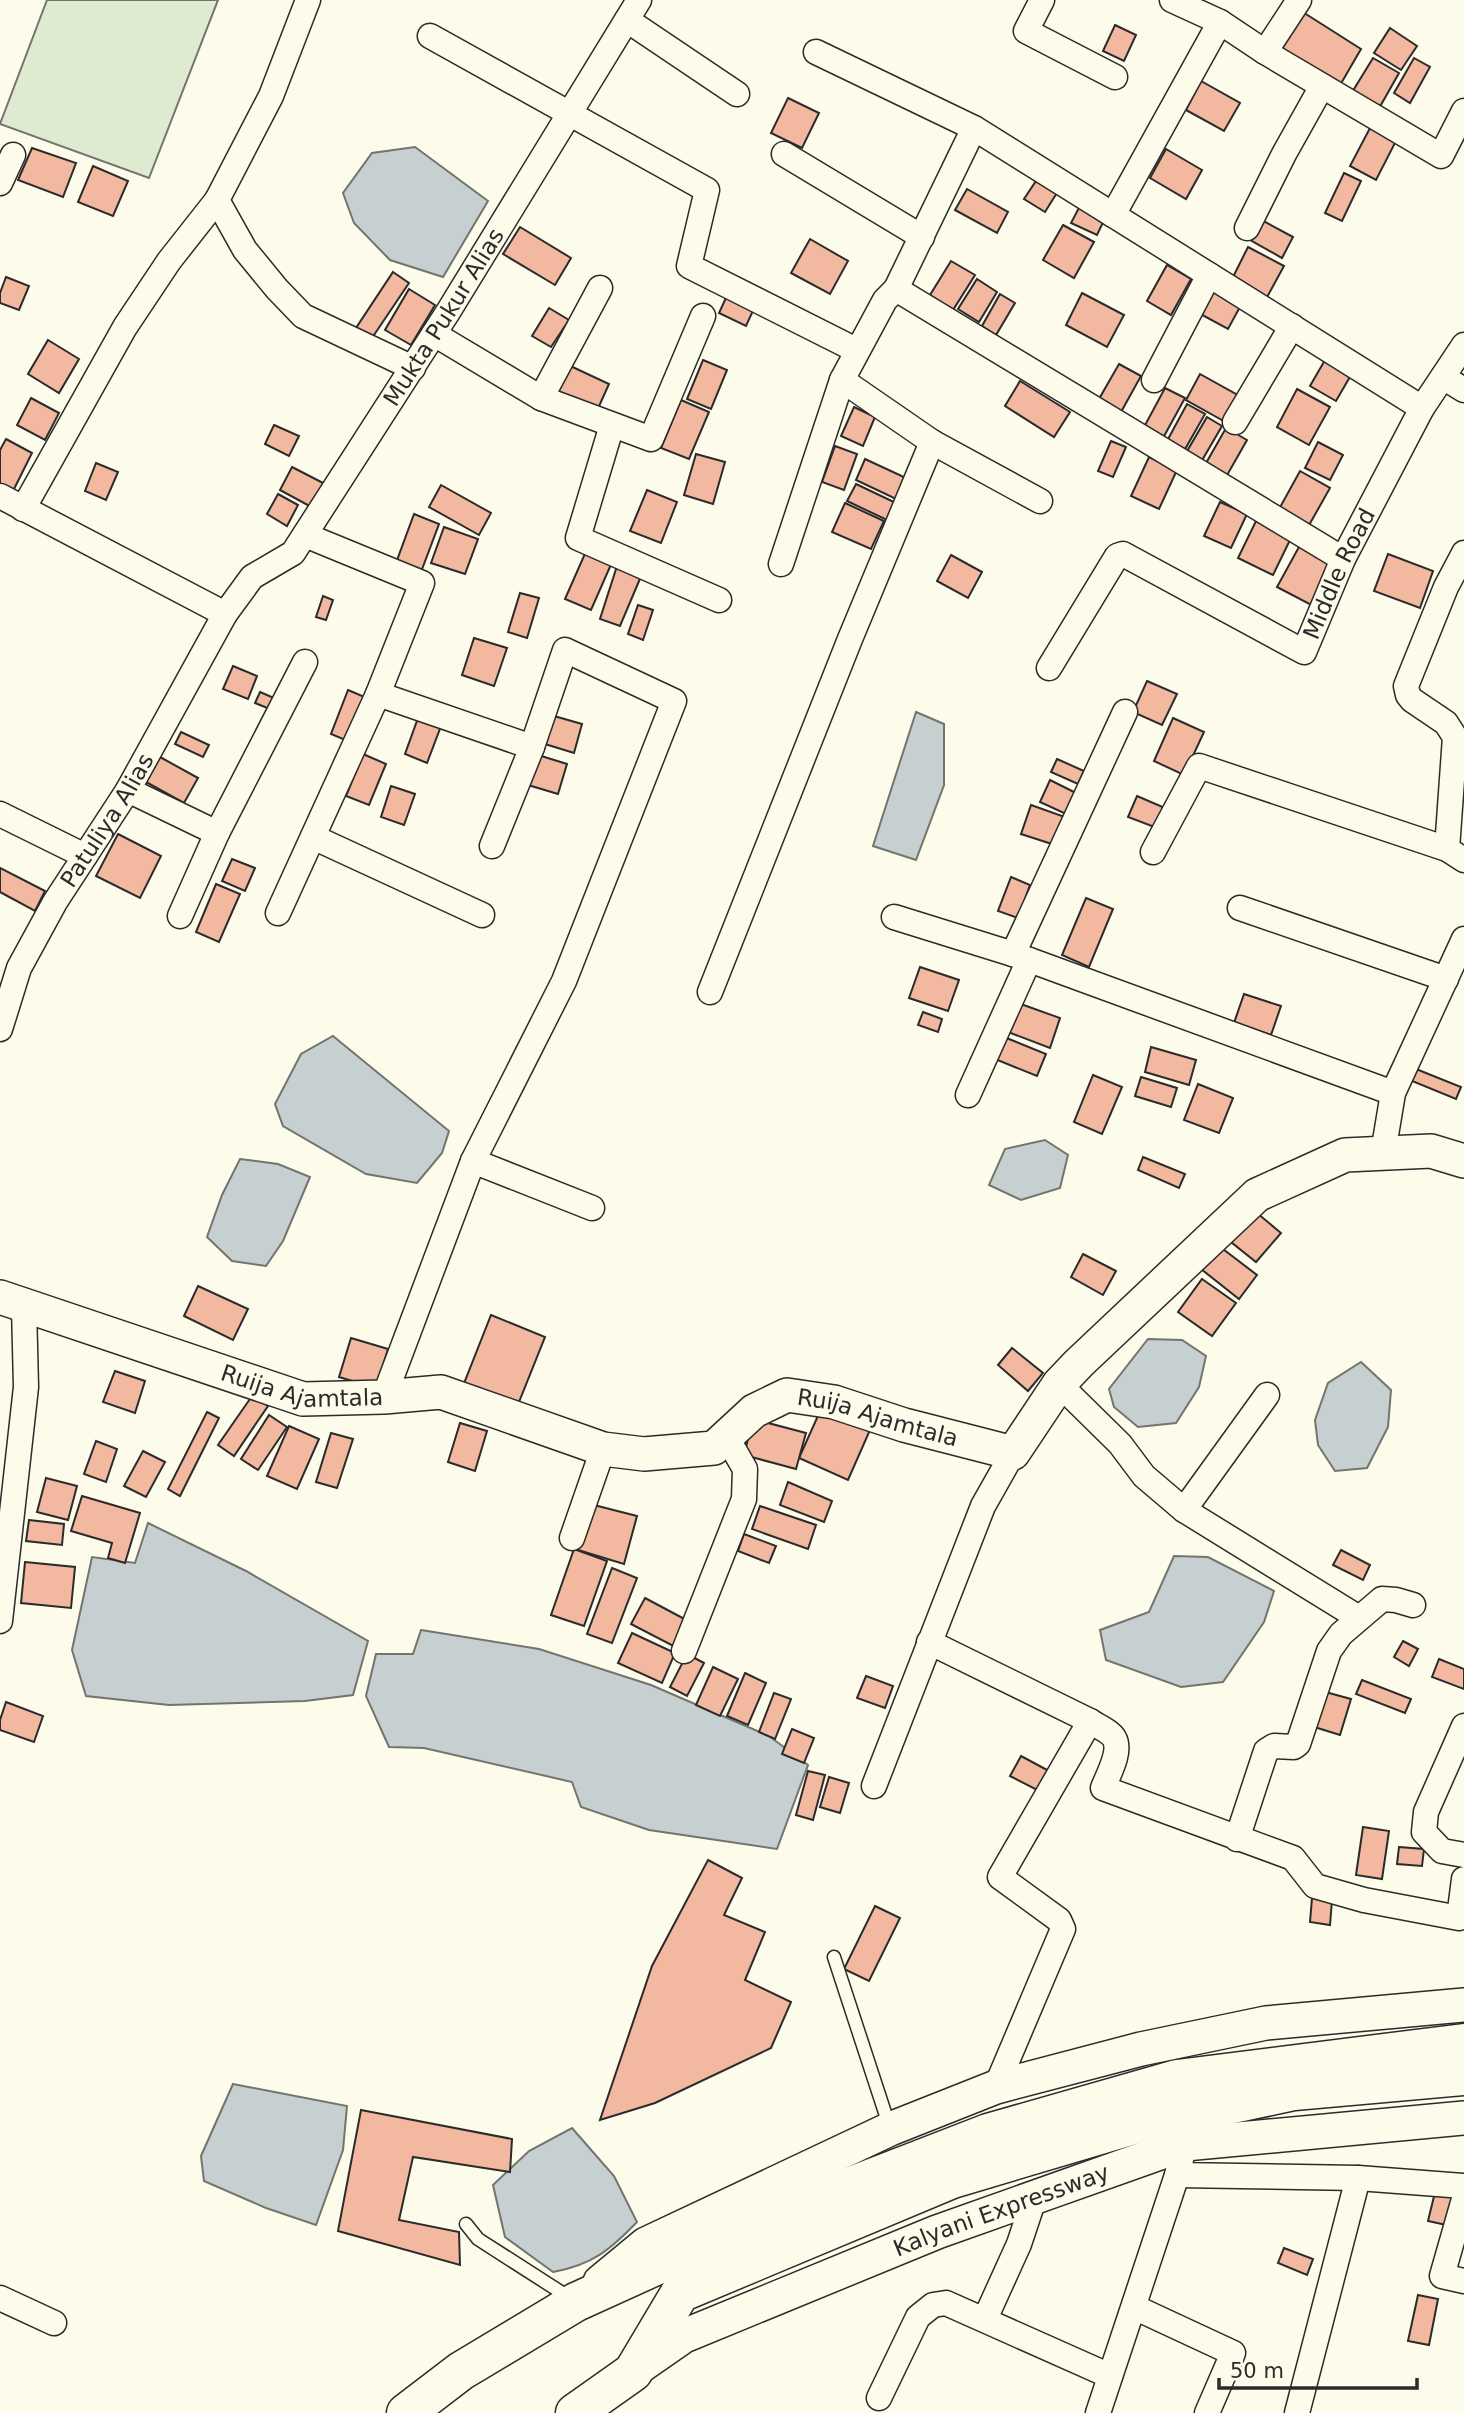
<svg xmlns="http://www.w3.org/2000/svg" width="1464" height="2413" font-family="'DejaVu Sans',sans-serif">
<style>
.green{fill:#deebd1;stroke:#74746e;stroke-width:2}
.water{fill:#c7d0d0;stroke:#74746e;stroke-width:2}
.building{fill:#f2b8a0;stroke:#2b2b2b;stroke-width:2}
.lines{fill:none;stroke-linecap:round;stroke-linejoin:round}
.lane-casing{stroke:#2b2b2b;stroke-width:15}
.street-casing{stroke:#2b2b2b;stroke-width:27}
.secondary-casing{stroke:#2b2b2b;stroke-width:36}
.highway-casing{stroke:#2b2b2b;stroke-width:41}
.lane{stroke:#fdfbea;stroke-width:12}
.street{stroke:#fdfbea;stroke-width:24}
.secondary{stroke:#fdfbea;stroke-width:33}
.highway{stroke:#fdfbea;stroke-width:38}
.labels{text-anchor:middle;stroke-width:5;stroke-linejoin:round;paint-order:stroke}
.street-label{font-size:23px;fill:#2b2b2b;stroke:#fdfbea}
</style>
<rect width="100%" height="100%" fill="#fdfbea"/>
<path class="green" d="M 47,0 L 218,0 L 149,178 L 0,124 Z"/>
<g class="water">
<path d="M 415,147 L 488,201 L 443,277 L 390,260 L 354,223 L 343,193 L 372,153 Z"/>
<path d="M 916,712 L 944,724 L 944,785 L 916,860 L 873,846 Z"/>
<path d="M 333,1036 L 449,1131 L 442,1153 L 417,1183 L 366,1174 L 283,1126 L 275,1104 L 301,1054 Z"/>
<path d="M 1045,1140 L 1068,1155 L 1060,1188 L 1021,1200 L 989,1185 L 1005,1149 Z"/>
<path d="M 240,1159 L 278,1164 L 310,1177 L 283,1241 L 266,1266 L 232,1261 L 207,1237 L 222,1195 Z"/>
<path d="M 1148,1339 L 1182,1340 L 1206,1356 L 1199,1387 L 1176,1423 L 1138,1427 L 1114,1407 L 1109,1389 Z"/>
<path d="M 1361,1362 L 1391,1390 L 1388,1427 L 1367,1468 L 1335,1471 L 1318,1445 L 1315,1420 L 1328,1383 Z"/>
<path d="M 148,1523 L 246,1571 L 368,1641 L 353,1695 L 305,1701 L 169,1705 L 86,1696 L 72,1650 L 92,1557 L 135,1563 Z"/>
<path d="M 1174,1556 L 1208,1557 L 1274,1591 L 1264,1622 L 1223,1682 L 1181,1687 L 1106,1660 L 1100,1630 L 1149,1612 Z"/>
<path d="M 421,1630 L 539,1649 L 651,1685 L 769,1736 L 808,1765 L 777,1849 L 649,1830 L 581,1807 L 572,1782 L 424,1748 L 389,1747 L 366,1696 L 376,1654 L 413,1654 Z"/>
<path d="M 233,2084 L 347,2106 L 343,2150 L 316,2225 L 266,2208 L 204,2181 L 201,2156 Z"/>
<path d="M 572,2128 L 614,2176 L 637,2222 C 610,2250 592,2265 553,2272 L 505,2237 L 493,2185 L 529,2151 Z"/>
</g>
<g class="building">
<path d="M 1298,9 L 1361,49 L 1339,87 L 1273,50 Z"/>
<path d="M 1115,25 L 1136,35 L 1124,61 L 1103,51 Z"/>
<path d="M 1390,28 L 1417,46 L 1401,70 L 1374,53 Z"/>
<path d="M 1373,58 L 1399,73 L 1378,110 L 1351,94 Z"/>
<path d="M 1414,58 L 1430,67 L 1410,103 L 1394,93 Z"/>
<path d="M 1201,81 L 1240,103 L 1224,131 L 1186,110 Z"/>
<path d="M 788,98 L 819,113 L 802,148 L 771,133 Z"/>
<path d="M 1370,128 L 1396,141 L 1376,180 L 1350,166 Z"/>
<path d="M 32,148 L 76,163 L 63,197 L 18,180 Z"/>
<path d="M 1166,149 L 1202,170 L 1186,199 L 1150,178 Z"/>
<path d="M 93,166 L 128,181 L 113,216 L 78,202 Z"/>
<path d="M 1344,173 L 1361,181 L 1342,221 L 1325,213 Z"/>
<path d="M 1040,175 L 1060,188 L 1045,212 L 1024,199 Z"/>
<path d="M 967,189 L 1008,212 L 997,233 L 955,210 Z"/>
<path d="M 1082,202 L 1107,214 L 1097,235 L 1071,223 Z"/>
<path d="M 1256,217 L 1293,237 L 1282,258 L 1245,237 Z"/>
<path d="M 1063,225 L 1094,242 L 1074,278 L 1043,260 Z"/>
<path d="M 520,227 L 571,258 L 555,285 L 503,254 Z"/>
<path d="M 810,239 L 848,261 L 830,294 L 791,273 Z"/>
<path d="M 1248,247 L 1284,266 L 1266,299 L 1231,281 Z"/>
<path d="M 951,261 L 975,275 L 953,310 L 930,295 Z"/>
<path d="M 1167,265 L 1191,279 L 1171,315 L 1147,301 Z"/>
<path d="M 393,272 L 409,283 L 372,338 L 356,328 Z"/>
<path d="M 6,277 L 29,286 L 19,310 L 0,303 L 0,293 Z"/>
<path d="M 735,278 L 762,291 L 746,326 L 719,313 Z"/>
<path d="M 977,279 L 997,292 L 979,322 L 958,309 Z"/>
<path d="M 1205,286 L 1241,305 L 1228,329 L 1193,310 Z"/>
<path d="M 409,289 L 435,305 L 411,345 L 385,330 Z"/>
<path d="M 1082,293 L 1124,315 L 1107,347 L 1066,325 Z"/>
<path d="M 1000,294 L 1015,303 L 996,335 L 982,326 Z"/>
<path d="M 549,308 L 569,320 L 551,347 L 532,336 Z"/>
<path d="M 48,340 L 79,359 L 59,393 L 28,374 Z"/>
<path d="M 703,360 L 727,370 L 711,409 L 687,399 Z"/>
<path d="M 1325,360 L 1351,375 L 1336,401 L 1310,386 Z"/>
<path d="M 564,363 L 609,384 L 596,413 L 550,392 Z"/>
<path d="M 1119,364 L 1141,376 L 1121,412 L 1099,399 Z"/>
<path d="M 1200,374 L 1243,398 L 1229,424 L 1186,400 Z"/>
<path d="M 1020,381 L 1070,412 L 1054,437 L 1005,406 Z"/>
<path d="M 1165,388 L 1185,398 L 1163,438 L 1144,427 Z"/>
<path d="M 1297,389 L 1330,407 L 1309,445 L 1277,427 Z"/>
<path d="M 31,398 L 59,413 L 45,440 L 17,425 Z"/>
<path d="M 681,400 L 709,412 L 689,459 L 661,448 Z"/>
<path d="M 1187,404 L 1205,414 L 1184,451 L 1167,441 Z"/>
<path d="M 854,407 L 875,417 L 863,446 L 841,436 Z"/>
<path d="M 1207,417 L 1222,426 L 1201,462 L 1186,453 Z"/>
<path d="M 274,425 L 299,436 L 289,456 L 265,444 Z"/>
<path d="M 1226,428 L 1247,440 L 1226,477 L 1205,465 Z"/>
<path d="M 6,439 L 32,453 L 12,493 L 0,486 L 0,450 Z"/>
<path d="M 1111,441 L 1126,447 L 1113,477 L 1098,471 Z"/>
<path d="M 1318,442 L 1343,455 L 1330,480 L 1305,468 Z"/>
<path d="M 835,446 L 857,454 L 844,490 L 822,482 Z"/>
<path d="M 696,454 L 725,462 L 713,504 L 684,495 Z"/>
<path d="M 1149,457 L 1177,470 L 1159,509 L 1131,496 Z"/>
<path d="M 865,459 L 906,478 L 896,499 L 856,480 Z"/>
<path d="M 96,463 L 118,472 L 106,500 L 85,491 Z"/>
<path d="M 292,467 L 327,485 L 315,509 L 280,490 Z"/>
<path d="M 1300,471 L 1330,488 L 1308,527 L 1278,511 Z"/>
<path d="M 856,484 L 896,503 L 887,520 L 847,501 Z"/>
<path d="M 441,485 L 491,513 L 479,535 L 429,507 Z"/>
<path d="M 647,490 L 677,502 L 661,543 L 630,531 Z"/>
<path d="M 278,494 L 298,505 L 287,526 L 267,514 Z"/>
<path d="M 1220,502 L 1247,514 L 1231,548 L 1204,536 Z"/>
<path d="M 845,503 L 884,521 L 871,549 L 832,532 Z"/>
<path d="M 414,514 L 439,524 L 421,572 L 396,563 Z"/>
<path d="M 1256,521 L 1291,538 L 1273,575 L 1238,558 Z"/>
<path d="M 444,527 L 478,539 L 465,574 L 431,563 Z"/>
<path d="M 1300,545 L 1339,566 L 1317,608 L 1277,587 Z"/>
<path d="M 587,549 L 613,560 L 591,610 L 565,599 Z"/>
<path d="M 1388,554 L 1433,571 L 1420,608 L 1374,591 Z"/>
<path d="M 951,555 L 982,572 L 968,598 L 937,581 Z"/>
<path d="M 617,566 L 642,574 L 620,626 L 600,619 Z"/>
<path d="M 520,593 L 539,598 L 527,638 L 508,632 Z"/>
<path d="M 323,596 L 333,600 L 326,620 L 316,617 Z"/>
<path d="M 638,605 L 653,610 L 643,640 L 628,634 Z"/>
<path d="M 474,638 L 507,648 L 494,686 L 462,675 Z"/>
<path d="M 233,666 L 257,676 L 248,699 L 223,689 Z"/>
<path d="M 1147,681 L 1177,694 L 1162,725 L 1133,712 Z"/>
<path d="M 348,690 L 367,698 L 350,742 L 331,734 Z"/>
<path d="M 260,692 L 281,701 L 277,712 L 255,703 Z"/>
<path d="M 554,716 L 582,724 L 574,753 L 545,744 Z"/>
<path d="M 418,718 L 441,726 L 427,763 L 405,754 Z"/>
<path d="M 1173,718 L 1204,732 L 1184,775 L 1154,761 Z"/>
<path d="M 181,732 L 209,745 L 203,757 L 175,744 Z"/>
<path d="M 363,754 L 386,764 L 369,805 L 346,796 Z"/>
<path d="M 538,755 L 567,764 L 558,794 L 528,785 Z"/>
<path d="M 160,757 L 198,778 L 184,803 L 146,782 Z"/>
<path d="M 1057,759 L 1084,771 L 1078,784 L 1051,772 Z"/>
<path d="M 1050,780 L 1076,793 L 1066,814 L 1040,802 Z"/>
<path d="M 391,786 L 415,794 L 404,825 L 381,817 Z"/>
<path d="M 1137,796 L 1165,808 L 1157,828 L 1128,817 Z"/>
<path d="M 1031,805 L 1065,817 L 1055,845 L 1021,834 Z"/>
<path d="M 118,834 L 161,856 L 140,898 L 96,876 Z"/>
<path d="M 232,859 L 255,868 L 245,891 L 222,881 Z"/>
<path d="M 0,868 L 45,891 L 35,911 L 0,892 Z"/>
<path d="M 1011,877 L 1030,885 L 1018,918 L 998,911 Z"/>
<path d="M 216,884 L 240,894 L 219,942 L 196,932 Z"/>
<path d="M 1086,898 L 1113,909 L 1089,967 L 1062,955 Z"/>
<path d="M 920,967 L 959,980 L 948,1011 L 909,998 Z"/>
<path d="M 1244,994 L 1281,1006 L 1271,1035 L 1234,1023 Z"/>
<path d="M 1018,1003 L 1060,1018 L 1050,1048 L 1008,1032 Z"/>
<path d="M 923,1012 L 942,1019 L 938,1032 L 918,1025 Z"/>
<path d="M 1004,1037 L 1046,1054 L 1037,1076 L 995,1059 Z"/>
<path d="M 1151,1047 L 1196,1060 L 1189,1085 L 1145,1072 Z"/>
<path d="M 1416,1069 L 1461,1087 L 1456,1099 L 1412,1081 Z"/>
<path d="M 1093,1075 L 1122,1087 L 1102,1134 L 1074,1122 Z"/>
<path d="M 1141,1077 L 1177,1088 L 1171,1107 L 1135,1096 Z"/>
<path d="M 1198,1084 L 1233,1098 L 1219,1133 L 1184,1120 Z"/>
<path d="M 1143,1157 L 1185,1174 L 1179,1188 L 1138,1170 Z"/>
<path d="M 1251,1208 L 1281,1233 L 1256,1262 L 1226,1238 Z"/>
<path d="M 1219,1246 L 1257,1275 L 1239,1299 L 1201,1269 Z"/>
<path d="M 1083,1254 L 1116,1271 L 1103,1295 L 1071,1277 Z"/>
<path d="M 1202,1279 L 1236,1303 L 1212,1336 L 1178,1312 Z"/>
<path d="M 198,1286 L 248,1309 L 233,1340 L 184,1316 Z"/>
<path d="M 491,1315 L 545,1337 L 517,1407 L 463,1386 Z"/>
<path d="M 351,1338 L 388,1349 L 376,1388 L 339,1377 Z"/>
<path d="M 1012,1348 L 1043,1373 L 1028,1391 L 998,1365 Z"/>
<path d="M 115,1371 L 145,1381 L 135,1413 L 103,1402 Z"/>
<path d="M 252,1396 L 268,1406 L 234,1456 L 218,1445 Z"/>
<path d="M 821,1409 L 870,1430 L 848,1480 L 799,1458 Z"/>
<path d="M 207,1412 L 219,1418 L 180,1496 L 168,1489 Z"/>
<path d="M 269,1415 L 287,1427 L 258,1470 L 241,1459 Z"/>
<path d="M 753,1419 L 806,1433 L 796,1469 L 744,1455 Z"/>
<path d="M 460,1423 L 487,1431 L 475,1471 L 448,1462 Z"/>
<path d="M 289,1426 L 319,1439 L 297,1489 L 267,1476 Z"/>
<path d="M 331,1433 L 353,1439 L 337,1488 L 316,1482 Z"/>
<path d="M 96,1441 L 117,1449 L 106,1482 L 84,1474 Z"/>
<path d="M 143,1451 L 165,1462 L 146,1497 L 124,1486 Z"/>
<path d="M 46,1478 L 77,1486 L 68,1520 L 37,1512 Z"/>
<path d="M 788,1482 L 832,1501 L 824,1522 L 780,1505 Z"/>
<path d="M 82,1496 L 140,1513 L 125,1563 L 108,1558 L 112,1543 L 71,1531 Z"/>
<path d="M 590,1504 L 637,1516 L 624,1564 L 578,1550 Z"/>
<path d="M 760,1506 L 816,1525 L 808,1549 L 752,1529 Z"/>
<path d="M 29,1520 L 64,1524 L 62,1545 L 26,1541 Z"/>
<path d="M 744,1534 L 776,1546 L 769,1563 L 738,1551 Z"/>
<path d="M 574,1549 L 607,1561 L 584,1626 L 551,1615 Z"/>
<path d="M 1341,1550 L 1370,1565 L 1363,1580 L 1333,1565 Z"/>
<path d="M 25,1562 L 75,1567 L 71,1608 L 21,1603 Z"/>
<path d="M 612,1568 L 637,1578 L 612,1643 L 587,1634 Z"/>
<path d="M 645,1598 L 692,1623 L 679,1649 L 631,1624 Z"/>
<path d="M 632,1633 L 675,1653 L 662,1683 L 618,1663 Z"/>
<path d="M 1403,1641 L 1418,1649 L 1409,1666 L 1394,1657 Z"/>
<path d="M 687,1654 L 704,1663 L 687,1696 L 670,1687 Z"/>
<path d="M 1439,1659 L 1464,1669 L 1464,1689 L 1432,1677 Z"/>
<path d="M 713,1667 L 738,1679 L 720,1716 L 696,1705 Z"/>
<path d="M 745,1673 L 766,1683 L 748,1725 L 727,1716 Z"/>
<path d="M 866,1676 L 893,1686 L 885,1708 L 857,1698 Z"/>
<path d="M 1362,1680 L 1411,1699 L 1405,1713 L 1356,1694 Z"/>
<path d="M 1318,1690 L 1351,1699 L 1340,1735 L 1308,1725 Z"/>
<path d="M 774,1693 L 791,1699 L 775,1739 L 759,1732 Z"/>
<path d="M 6,1702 L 43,1716 L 34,1742 L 0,1730 L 0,1720 Z"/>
<path d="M 792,1729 L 814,1738 L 804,1763 L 782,1754 Z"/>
<path d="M 1021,1756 L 1049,1771 L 1039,1791 L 1010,1776 Z"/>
<path d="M 808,1771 L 825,1775 L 813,1820 L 796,1815 Z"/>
<path d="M 829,1777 L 849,1783 L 840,1813 L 820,1807 Z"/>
<path d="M 1363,1827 L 1389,1831 L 1382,1879 L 1356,1875 Z"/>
<path d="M 1399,1847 L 1424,1849 L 1422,1866 L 1397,1864 Z"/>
<path d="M 708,1860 L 742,1878 L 724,1915 L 765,1932 L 745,1980 L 791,2002 L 771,2048 L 655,2103 L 600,2120 L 652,1966 Z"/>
<path d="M 1312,1898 L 1332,1900 L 1330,1925 L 1310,1922 Z"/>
<path d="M 875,1906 L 900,1918 L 869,1981 L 844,1969 Z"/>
<path d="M 361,2110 L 512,2139 L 510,2172 L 413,2157 L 399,2220 L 459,2232 L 460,2265 L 338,2231 Z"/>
<path d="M 1436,2188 L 1459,2193 L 1451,2226 L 1428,2221 Z"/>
<path d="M 1284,2248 L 1313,2259 L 1307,2275 L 1278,2263 Z"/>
<path d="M 1418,2295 L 1438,2299 L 1429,2345 L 1408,2341 Z"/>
</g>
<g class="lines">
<g class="lane-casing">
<g id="lane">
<path d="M 834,1957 L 890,2128"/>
<path d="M 466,2224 L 478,2239 L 570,2298"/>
</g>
</g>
<g class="street-casing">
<g id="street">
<path d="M 1042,0 L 1026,31 L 1115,77"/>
<path d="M 1172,0 L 1220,22 L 1265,52 L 1441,156 L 1464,111"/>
<path d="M 627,20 L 737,94"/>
<path d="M 430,36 L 707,190 L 689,266 L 856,350"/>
<path d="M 816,52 L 974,128 L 896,289 L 1343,559"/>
<path d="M 1265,52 L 1299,0"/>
<path d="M 974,128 L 1422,408"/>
<path d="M 784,154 L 922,237"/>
<path d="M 0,183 L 13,155"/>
<path d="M 217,200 L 245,250 L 277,289 L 303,316 L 413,368"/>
<path d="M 1113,215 L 1220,22"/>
<path d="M 1247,228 L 1284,154 L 1322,86"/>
<path d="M 896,289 L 885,300 L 842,380 L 932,442 L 1040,501"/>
<path d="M 434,334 L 541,398 L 651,439 L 703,316"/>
<path d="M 1443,377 L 1464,390"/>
<path d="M 1154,380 L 1209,275"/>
<path d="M 541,398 L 600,288"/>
<path d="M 1235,422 L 1292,326"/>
<path d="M 612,425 L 578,538 L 719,600"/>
<path d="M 0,496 L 225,614"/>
<path d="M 23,509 L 125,327 L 169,261 L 217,200 L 271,96 L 308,0"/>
<path d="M 1464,553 L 1446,587 L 1406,686 L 1408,695 L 1412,700 L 1446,723 L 1455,737 L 1447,849 L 1464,860"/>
<path d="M 781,564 L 842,380"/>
<path id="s1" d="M 1049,668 L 1117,556 L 1123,554 L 1304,652 L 1343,559 L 1422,408 L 1464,345"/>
<path d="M 378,694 L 532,747 L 565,650 L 674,701 L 564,981 L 473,1161 L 384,1397"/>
<path d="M 128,790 L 217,833"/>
<path d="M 0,814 L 85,856"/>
<path d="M 313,837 L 482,915"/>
<path d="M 492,846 L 532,747"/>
<path d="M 1153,852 L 1199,766 L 1447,849"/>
<path d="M 1240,908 L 1446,979"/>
<path d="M 278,913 L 378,694 L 422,583 L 305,535"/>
<path d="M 180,916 L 217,833 L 305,662"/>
<path d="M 894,917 L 1013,954 L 1393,1093"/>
<path d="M 1013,954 L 1125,712"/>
<path d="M 710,992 L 850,639 L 932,442"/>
<path id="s2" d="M 0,1029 L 19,968 L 55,902 L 128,790 L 225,614 L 252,577 L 293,553 L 448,312 L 639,0"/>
<path d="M 968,1095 L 1029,960"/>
<path d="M 1383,1153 L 1393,1093 L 1464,939"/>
<path d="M 473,1161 L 592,1208"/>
<path d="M 1059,1384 L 1120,1444 L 1144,1476 L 1184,1510 L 1359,1618"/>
<path d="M 1184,1510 L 1267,1395"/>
<path d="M 572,1538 L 603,1449"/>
<path d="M 0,1621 L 26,1387 L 24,1307"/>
<path d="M 929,1642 L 1090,1721 C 1097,1726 1110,1731 1114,1738 C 1122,1751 1108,1775 1103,1788 L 1293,1858 L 1315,1886 L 1364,1900 L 1459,1918 L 1464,1879"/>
<path d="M 684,1651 L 744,1499 L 745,1469 L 726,1436"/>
<path d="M 1464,1726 L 1426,1812 L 1424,1832 L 1442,1851 L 1464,1855"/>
<path d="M 874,1786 L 983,1506 L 1013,1453"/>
<path d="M 1237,1839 L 1266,1751 L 1274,1746 L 1294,1747 L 1298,1744 L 1329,1651 L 1341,1634 L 1382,1599 L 1396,1600 L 1413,1605"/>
<path d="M 996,2087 L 1063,1929 L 1059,1920 L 1000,1877 L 1090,1721"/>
<path d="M 1185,2144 L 1177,2175 L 1358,2178 L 1464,2186"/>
<path d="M 1464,2199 L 1442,2276 L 1464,2281"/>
<path d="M 0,2298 L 54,2323"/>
<path d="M 1134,2307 L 1233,2353 L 1207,2413"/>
<path d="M 985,2319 L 1019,2244 L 1035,2196"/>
<path d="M 879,2398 L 918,2317 L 933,2305 L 946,2303 L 1110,2376"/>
<path d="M 1098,2413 L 1177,2175"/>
<path d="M 1297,2413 L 1358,2178"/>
</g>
</g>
<g class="secondary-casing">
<g id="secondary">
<path id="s3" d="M 0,1297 L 303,1399 L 384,1397 L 441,1392 L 603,1449 L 644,1454 L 714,1448 L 754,1411 L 787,1395 L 834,1402 L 904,1425 L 1013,1453 L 1059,1384 L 1079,1363 L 1257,1195 L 1345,1155 L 1431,1151 L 1464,1161"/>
<path d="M 600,2282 L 646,2244 L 890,2129 L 996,2087 L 1141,2049 L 1266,2023 L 1464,2005"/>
<path id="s4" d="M 635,2370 L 684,2336 L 937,2232 L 1185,2144 L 1464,2118"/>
</g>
</g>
<g class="highway-casing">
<g id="highway">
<path d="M 406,2413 L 461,2371 L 576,2302 L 717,2238 L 988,2133 L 1177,2079 L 1464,2043"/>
<path d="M 575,2413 L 633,2372 L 680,2293 L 952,2179 L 1130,2126 L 1294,2091 L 1464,2076"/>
</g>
</g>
<use href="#lane" class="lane"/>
<use href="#street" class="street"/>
<use href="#secondary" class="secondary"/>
<use href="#highway" class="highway"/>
</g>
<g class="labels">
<g class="street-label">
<text dy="8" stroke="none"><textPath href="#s2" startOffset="847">Mukta Pukur Alias</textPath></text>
<text dy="8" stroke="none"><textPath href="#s1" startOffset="429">Middle Road</textPath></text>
<text dy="8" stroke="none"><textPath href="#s2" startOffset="236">Patuliya Alias</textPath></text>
<text dy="8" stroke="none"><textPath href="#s3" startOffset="317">Ruija Ajamtala</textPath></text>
<text dy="8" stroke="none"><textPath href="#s3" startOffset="926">Ruija Ajamtala</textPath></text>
<text dy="8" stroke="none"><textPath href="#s4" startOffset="401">Kalyani Expressway</textPath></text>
</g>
</g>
<path d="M1219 2378v10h198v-10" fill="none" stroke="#2b2b2b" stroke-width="3.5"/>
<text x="1230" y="2378" font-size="21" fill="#2b2b2b" stroke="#fdfbea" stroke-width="5" paint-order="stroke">50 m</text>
</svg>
